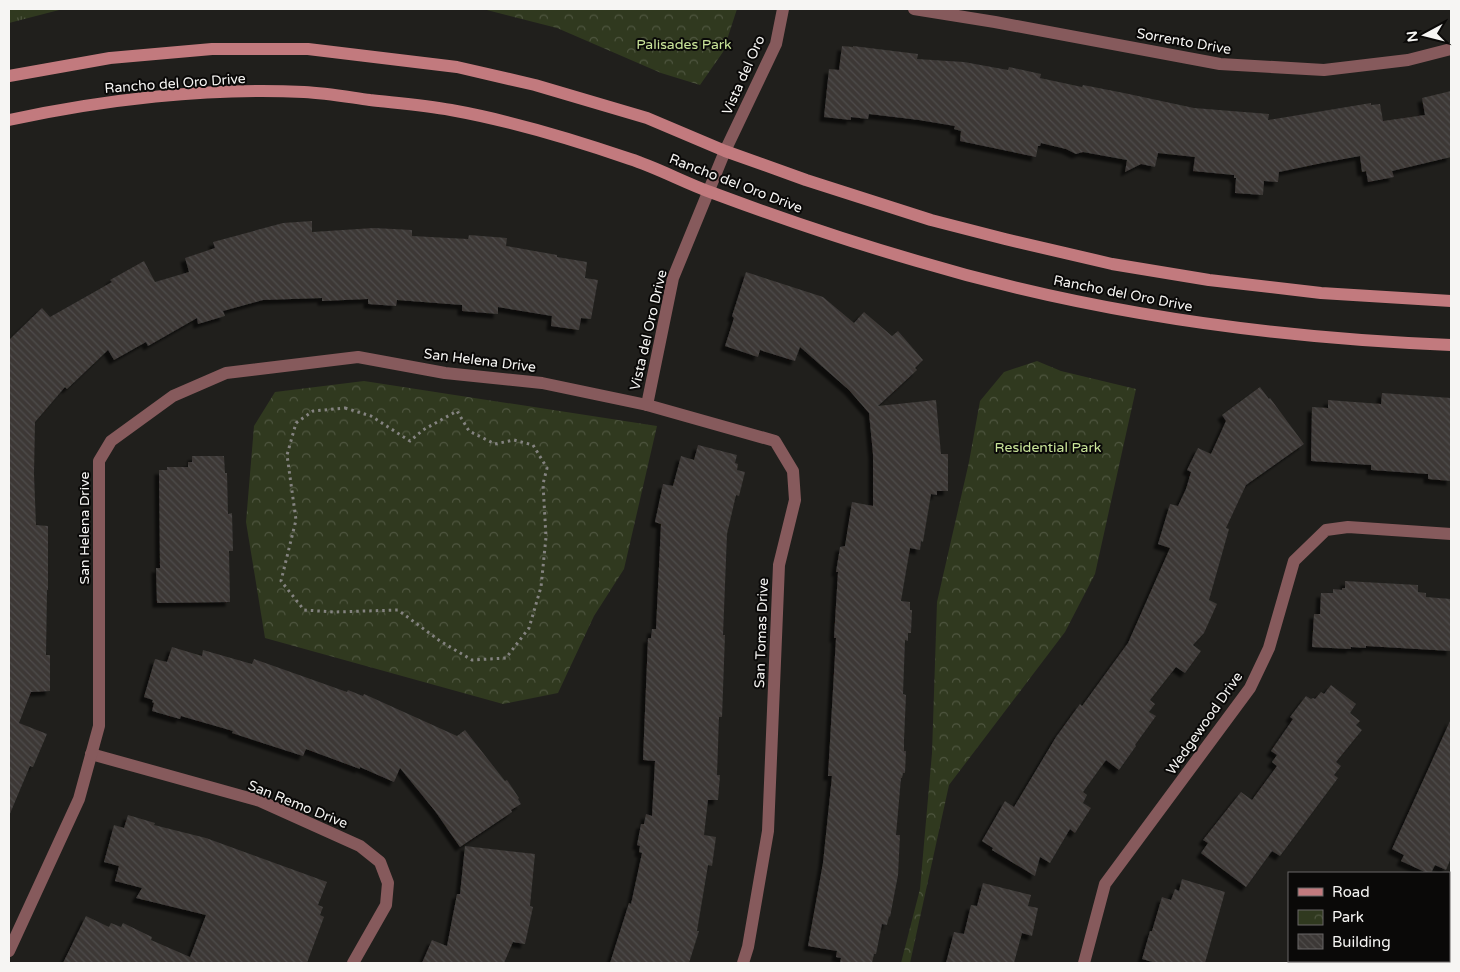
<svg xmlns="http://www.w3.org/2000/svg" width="1460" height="972" font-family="'Varela Round',sans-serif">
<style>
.grass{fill:url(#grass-tufts)}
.park{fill:url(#park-crowns)}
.building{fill:url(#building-back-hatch);filter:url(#shadow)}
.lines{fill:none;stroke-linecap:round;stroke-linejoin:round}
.path{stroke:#848380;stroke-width:3;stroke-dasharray:2.5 4;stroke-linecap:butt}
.minor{stroke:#865a5c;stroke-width:12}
.secondary{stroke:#c27a7e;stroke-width:12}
.labels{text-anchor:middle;stroke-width:4;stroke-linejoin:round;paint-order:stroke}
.street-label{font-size:14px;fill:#f6f5f3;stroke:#0a0908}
.park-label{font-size:14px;fill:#c9e499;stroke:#0a0908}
</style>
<defs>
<pattern id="grass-tufts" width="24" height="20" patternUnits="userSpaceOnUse" patternTransform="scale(1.25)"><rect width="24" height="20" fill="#30391f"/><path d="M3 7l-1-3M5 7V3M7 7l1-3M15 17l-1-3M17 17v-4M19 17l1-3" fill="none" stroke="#4f5640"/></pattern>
<pattern id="park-crowns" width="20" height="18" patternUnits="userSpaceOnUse" patternTransform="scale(1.25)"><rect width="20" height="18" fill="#30391f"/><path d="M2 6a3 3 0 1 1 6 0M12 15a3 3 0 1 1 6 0" fill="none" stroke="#4f5640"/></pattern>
<pattern id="building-back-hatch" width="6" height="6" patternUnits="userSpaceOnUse" patternTransform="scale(1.25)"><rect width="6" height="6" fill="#3c3836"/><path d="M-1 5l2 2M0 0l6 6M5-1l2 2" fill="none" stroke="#4f4c4a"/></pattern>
<filter id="shadow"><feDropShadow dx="-4.5" dy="4.5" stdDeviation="1" flood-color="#0009"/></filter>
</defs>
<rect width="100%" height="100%" fill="#201f1c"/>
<path class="grass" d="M 9,9 L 63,9 L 9,23 Z"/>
<g class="park">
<path d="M 483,9 L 737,9 L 723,52 L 700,85 L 661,73 L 557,28 Z"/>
<path d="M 1037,361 L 1061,371 L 1136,389 L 1095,574 L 1065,632 L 949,785 L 910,963 L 901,963 L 920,889 L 932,753 L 937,602 L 969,462 L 980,401 L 1004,372 Z"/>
<path d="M 364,381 L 657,426 L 624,569 L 594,616 L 558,693 L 503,704 L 265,638 L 246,522 L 254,426 L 275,392 Z"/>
</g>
<g class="building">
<path d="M 842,46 L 853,47 L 853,46 L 918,54 L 917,59 L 964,62 L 1008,70 L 1009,67 L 1041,74 L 1040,78 L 1082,87 L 1083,85 L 1124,93 L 1194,108 L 1269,114 L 1268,120 L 1371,103 L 1371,105 L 1380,104 L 1383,121 L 1425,115 L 1422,98 L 1451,91 L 1451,157 L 1392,171 L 1394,177 L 1368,182 L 1366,171 L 1362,172 L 1360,156 L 1322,163 L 1279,172 L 1278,182 L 1264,181 L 1263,195 L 1235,193 L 1236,178 L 1234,178 L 1234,175 L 1193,171 L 1195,157 L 1158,153 L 1155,167 L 1141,164 L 1125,172 L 1127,160 L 1083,152 L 1076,154 L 1066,149 L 1041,143 L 1040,146 L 1038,146 L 1036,157 L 960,141 L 961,131 L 954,129 L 955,126 L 919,120 L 869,114 L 868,119 L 851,117 L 851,120 L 824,117 L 829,69 L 839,70 Z"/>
<path d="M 312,221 L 312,232 L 374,228 L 412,230 L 412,236 L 468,239 L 469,235 L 507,238 L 506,246 L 557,255 L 557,257 L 587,262 L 585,278 L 598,280 L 591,319 L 581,318 L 579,330 L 551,326 L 552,316 L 498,307 L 498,314 L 462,311 L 462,305 L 397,300 L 396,306 L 368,304 L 368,299 L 322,301 L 322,298 L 263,300 L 223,311 L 225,316 L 198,324 L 197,318 L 148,346 L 146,342 L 114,360 L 108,350 L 67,389 L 65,387 L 35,422 L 34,474 L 36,525 L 48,526 L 48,590 L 47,590 L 46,655 L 50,655 L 50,691 L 31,692 L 19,723 L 47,734 L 33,767 L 30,766 L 9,816 L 9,340 L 42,308 L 50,317 L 112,282 L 110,280 L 144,261 L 155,282 L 189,272 L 185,258 L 215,248 L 213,242 L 283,223 Z"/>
<path d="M 746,272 L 823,297 L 854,323 L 864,312 L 892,336 L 898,331 L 923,360 L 915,368 L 917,370 L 878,406 L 936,400 L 941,454 L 948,454 L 948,491 L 937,491 L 937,495 L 931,494 L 923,542 L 921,541 L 920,550 L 910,548 L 901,601 L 910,602 L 910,610 L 912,610 L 911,633 L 908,633 L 908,641 L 905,640 L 903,694 L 906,695 L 904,740 L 904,751 L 906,751 L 905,773 L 903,773 L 902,778 L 901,778 L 896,835 L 900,835 L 898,875 L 890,917 L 889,916 L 887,925 L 882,924 L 876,954 L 874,954 L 872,963 L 840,963 L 841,958 L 836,957 L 837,951 L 808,946 L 823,863 L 832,776 L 828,776 L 836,638 L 834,638 L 838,572 L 836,572 L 840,547 L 845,546 L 852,502 L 873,506 L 873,454 L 869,413 L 849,390 L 800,347 L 795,361 L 760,350 L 758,357 L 725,346 L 734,318 L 732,316 Z"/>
<path d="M 1260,387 L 1269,399 L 1270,398 L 1304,444 L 1246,485 L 1226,528 L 1229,529 L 1209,600 L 1217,604 L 1204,633 L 1193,645 L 1201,651 L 1185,673 L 1176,667 L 1150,700 L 1155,704 L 1149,712 L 1156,716 L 1135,745 L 1136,746 L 1119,770 L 1106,760 L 1083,792 L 1087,795 L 1083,803 L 1091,808 L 1075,833 L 1070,829 L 1050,863 L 1040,857 L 1035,876 L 992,850 L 993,848 L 982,841 L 1005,801 L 1014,807 L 1056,737 L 1080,704 L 1082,706 L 1128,643 L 1170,548 L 1158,544 L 1170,504 L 1178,506 L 1186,489 L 1191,472 L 1187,470 L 1198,448 L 1211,454 L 1226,421 L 1222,415 Z"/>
<path d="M 1382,393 L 1451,398 L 1451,481 L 1428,479 L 1428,474 L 1371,470 L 1371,465 L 1311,461 L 1312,407 L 1328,408 L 1328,400 L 1381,404 Z"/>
<path d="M 698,445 L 737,455 L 735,463 L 738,464 L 737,470 L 745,472 L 739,496 L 736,495 L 727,534 L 723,635 L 725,635 L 722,717 L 719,717 L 717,775 L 720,775 L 718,800 L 708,800 L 704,835 L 716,837 L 712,866 L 708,865 L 697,931 L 699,931 L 689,963 L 610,963 L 629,903 L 631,904 L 642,853 L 639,852 L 640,846 L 637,845 L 641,824 L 644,824 L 646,814 L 652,816 L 655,761 L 643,760 L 648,638 L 651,638 L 652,629 L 656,629 L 661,524 L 655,522 L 663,484 L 673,486 L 681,456 L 694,460 Z"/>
<path d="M 192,456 L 224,456 L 225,473 L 227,473 L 228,514 L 232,513 L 233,551 L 229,551 L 230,602 L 157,603 L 156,568 L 160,568 L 159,470 L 167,470 L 167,467 L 188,467 L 188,462 L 192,462 Z"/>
<path d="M 1345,581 L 1418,585 L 1418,592 L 1426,593 L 1426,597 L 1451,599 L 1451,651 L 1366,646 L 1366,648 L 1351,647 L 1351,649 L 1312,647 L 1314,614 L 1320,614 L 1321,593 L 1333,593 L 1333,589 L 1342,590 L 1342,588 L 1345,588 Z"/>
<path d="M 172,647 L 202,656 L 203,650 L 252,664 L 254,659 L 347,692 L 348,690 L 363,696 L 364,694 L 457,736 L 465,730 L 505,781 L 507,780 L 519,798 L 518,799 L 521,804 L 511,810 L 512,812 L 460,847 L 435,811 L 400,768 L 394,782 L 362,768 L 360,767 L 360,769 L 306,749 L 303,756 L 232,733 L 233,731 L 181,716 L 180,719 L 152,711 L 154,703 L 152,702 L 153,700 L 144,697 L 155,659 L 167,662 Z"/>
<path d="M 1331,685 L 1356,704 L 1350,713 L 1360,721 L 1356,725 L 1362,730 L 1336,762 L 1341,766 L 1334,775 L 1338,778 L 1280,856 L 1272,851 L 1246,887 L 1201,853 L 1208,843 L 1203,840 L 1241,792 L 1252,800 L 1277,766 L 1272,762 L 1277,755 L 1271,751 L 1293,719 L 1290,717 L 1306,696 L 1311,699 L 1313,698 L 1315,699 L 1321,692 L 1324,694 Z"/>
<path d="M 1451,719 L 1451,858 L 1446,870 L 1435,865 L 1431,873 L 1427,873 L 1401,861 L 1404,855 L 1392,849 Z"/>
<path d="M 128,815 L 155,823 L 154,825 L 206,838 L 327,882 L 318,905 L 323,907 L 320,915 L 324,917 L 307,963 L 63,963 L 86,916 L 109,927 L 111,923 L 121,927 L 123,923 L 152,937 L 151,940 L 190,957 L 206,915 L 136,898 L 142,888 L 115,881 L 119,866 L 104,862 L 114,825 L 124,828 Z"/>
<path d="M 465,846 L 535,854 L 530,906 L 533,907 L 525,944 L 513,942 L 504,963 L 422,963 L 432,940 L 447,946 L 457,894 L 460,894 Z"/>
<path d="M 1182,879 L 1225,892 L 1205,963 L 1156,963 L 1142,959 L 1150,931 L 1152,931 L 1162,897 L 1171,900 L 1175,889 L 1179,891 Z"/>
<path d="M 983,883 L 1031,895 L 1028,906 L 1038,908 L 1032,936 L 1022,933 L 1014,963 L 946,963 L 954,932 L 964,934 L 971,905 L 977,906 Z"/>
</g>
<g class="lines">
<path class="path" d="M 345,408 L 371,416 L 410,441 L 423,430 L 457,411 L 469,431 L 495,444 L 514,440 L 533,445 L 547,468 L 543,484 L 546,537 L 541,587 L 529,628 L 506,658 L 472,660 L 440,641 L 398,610 L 334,612 L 304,610 L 281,581 L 296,520 L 287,455 L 296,423 L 313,411 Z"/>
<g class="minor">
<path d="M 914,9 L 995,22 L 1220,64 L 1324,70 L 1408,60 L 1451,49"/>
<path d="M 647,405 L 673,278 L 725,151 L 776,44 L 783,9"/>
<path d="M 91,754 L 260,801 L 360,846 L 380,862 L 388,883 L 386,905 L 353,963"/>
<path d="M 9,951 L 79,799 L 99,726 L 99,461 L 111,441 L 173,396 L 226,373 L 358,357 L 445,373 L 542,383 L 647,405 L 775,441 L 793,471 L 795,500 L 779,565 L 768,831 L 748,947 L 743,963"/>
<path d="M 1084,963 L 1105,884 L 1250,688 L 1269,648 L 1294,561 L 1326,530 L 1348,527 L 1451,534"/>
</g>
<g class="secondary">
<path d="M 9,76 L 110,58 L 212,49 L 308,49 L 457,67 L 535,85 L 647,118 L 725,151 L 806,180 L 931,220 L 1005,239 L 1112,264 L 1209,280 L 1321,293 L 1451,301"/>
<path d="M 9,120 C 101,100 209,87 304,92 C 326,93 348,97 370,100 C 397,103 425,105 451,110 C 512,121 572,139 630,159 C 658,168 685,183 713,193 C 780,218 848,241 917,261 C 1090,313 1271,338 1451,345"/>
</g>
</g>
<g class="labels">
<g class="street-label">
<text transform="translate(1184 41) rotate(10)" y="5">Sorrento Drive</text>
<text transform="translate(743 75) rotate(-66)" y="5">Vista del Oro</text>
<text transform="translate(175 83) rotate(-4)" y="5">Rancho del Oro Drive</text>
<text transform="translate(736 183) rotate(21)" y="5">Rancho del Oro Drive</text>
<text transform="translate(1123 293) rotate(11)" y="5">Rancho del Oro Drive</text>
<text transform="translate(648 330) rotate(-77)" y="5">Vista del Oro Drive</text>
<text transform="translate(480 360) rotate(7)" y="5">San Helena Drive</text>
<text transform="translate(84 528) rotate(-90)" y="5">San Helena Drive</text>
<text transform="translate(761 633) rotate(-88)" y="5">San Tomas Drive</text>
<text transform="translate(1204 723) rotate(-55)" y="5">Wedgewood Drive</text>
<text transform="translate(298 804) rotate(22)" y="5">San Remo Drive</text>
</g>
<g class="park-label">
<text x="684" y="49">Palisades Park</text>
<text x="1048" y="452">Residential Park</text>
</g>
</g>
<rect width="1460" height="972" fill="none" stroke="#f6f5f3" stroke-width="20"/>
<rect x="1288" y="872" width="162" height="90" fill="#0a0908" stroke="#686766"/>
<rect x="1298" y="888" width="25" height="8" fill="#c27a7e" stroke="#686766"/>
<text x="1332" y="897" font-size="15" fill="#f6f5f3">Road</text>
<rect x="1298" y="910" width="25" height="15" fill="url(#park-crowns)" stroke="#686766"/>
<text x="1332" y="922" font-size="15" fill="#f6f5f3">Park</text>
<rect x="1298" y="934" width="25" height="15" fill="url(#building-back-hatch)" stroke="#686766"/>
<text x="1332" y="947" font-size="15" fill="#f6f5f3">Building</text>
<g transform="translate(1425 35) rotate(263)" stroke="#0a0908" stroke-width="4" paint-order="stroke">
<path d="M0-4L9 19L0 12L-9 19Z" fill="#f6f5f3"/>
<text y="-8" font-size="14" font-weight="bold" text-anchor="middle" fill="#f6f5f3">N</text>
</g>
</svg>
